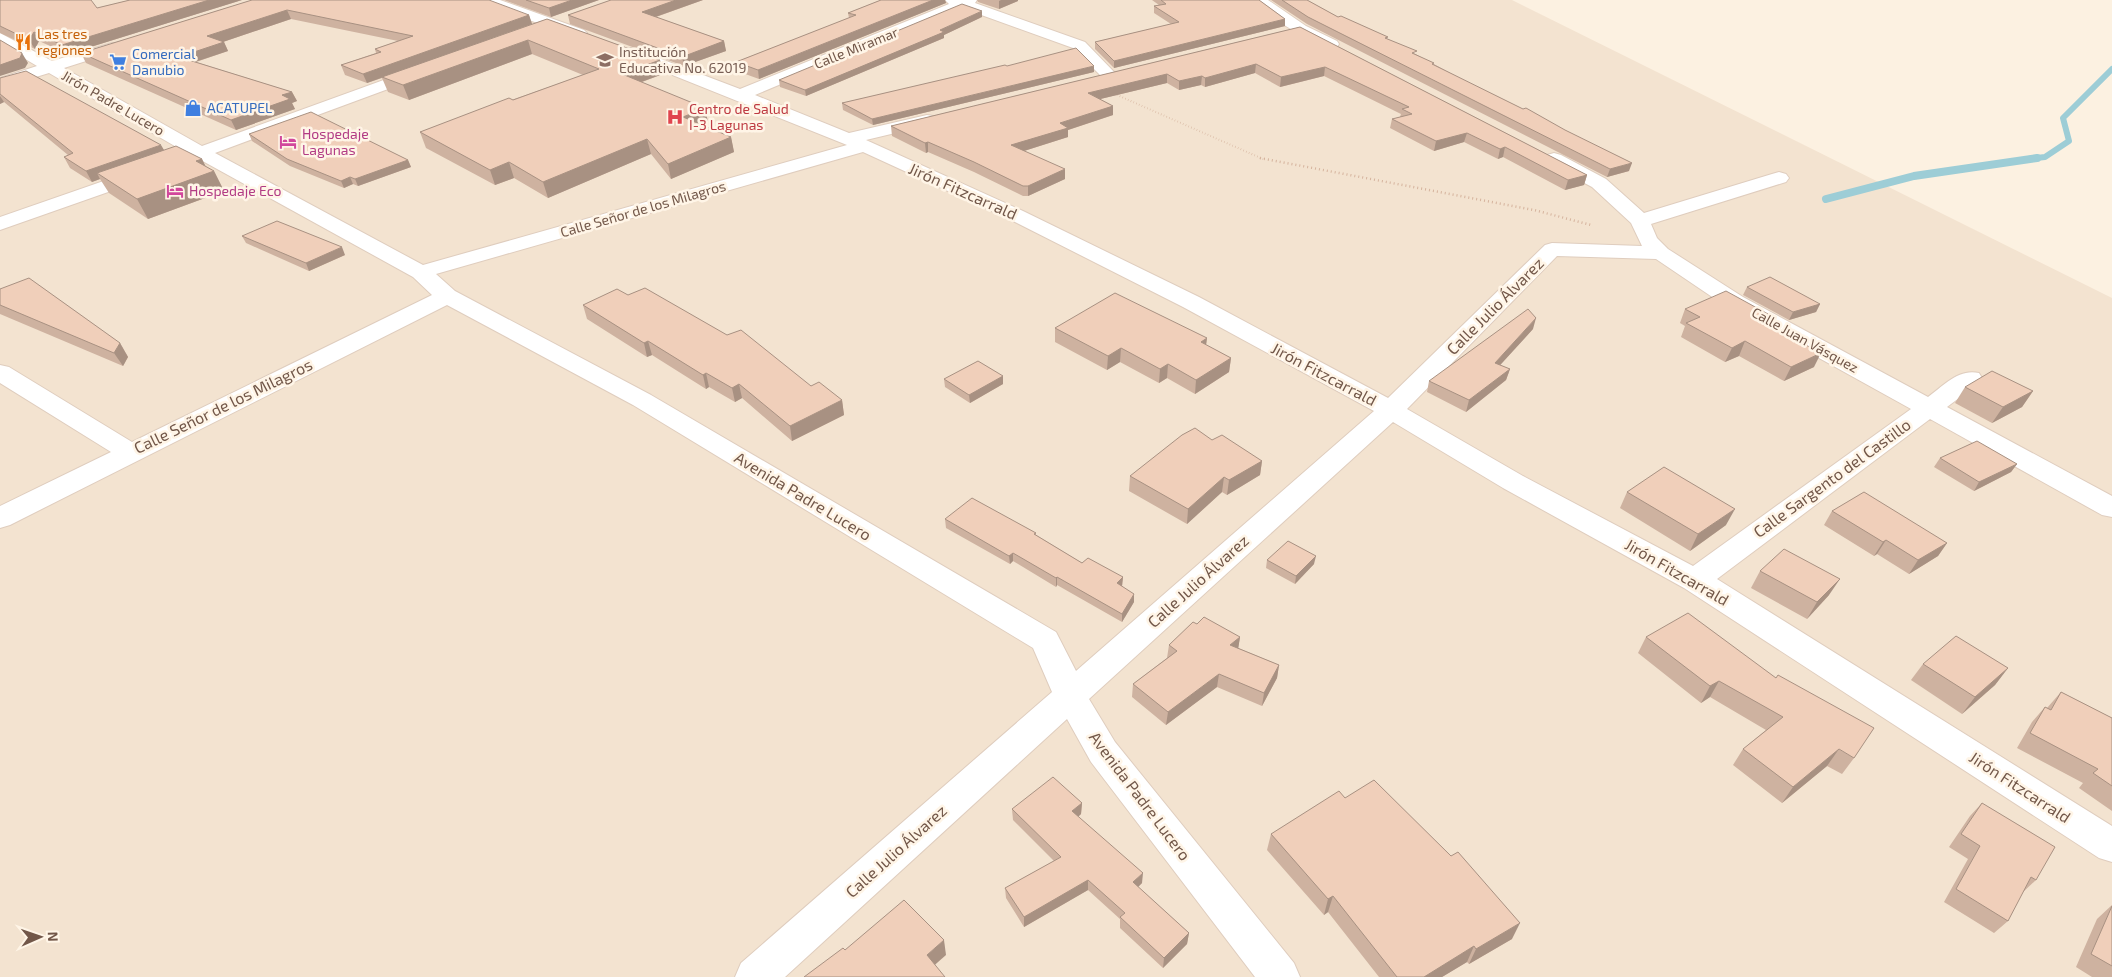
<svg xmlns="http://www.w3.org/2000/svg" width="2112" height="977" font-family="'Exo 2',sans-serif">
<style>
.residential{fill:#f3e3d0}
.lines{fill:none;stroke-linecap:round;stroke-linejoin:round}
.stream-far1{stroke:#9dcdd6;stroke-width:6}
.stream{stroke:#9dcdd6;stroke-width:8}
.minor-casing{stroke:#dfcdbe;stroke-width:2}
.path-far1{stroke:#d5b39d;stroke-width:2;stroke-dasharray:0.5 2.5;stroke-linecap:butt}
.path{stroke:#d5b39d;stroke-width:2.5;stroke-dasharray:1 3;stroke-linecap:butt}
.minor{fill:#fff;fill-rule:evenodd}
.wall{fill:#ceb2a0}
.shaded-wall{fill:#a89182}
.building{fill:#f0cfba;stroke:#a89182}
.labels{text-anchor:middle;stroke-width:5;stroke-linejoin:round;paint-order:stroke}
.far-food-label{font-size:14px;fill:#c56008;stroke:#fff5e7;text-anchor:start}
.far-street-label{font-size:14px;fill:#725749;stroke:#fff5e7}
.far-education-label{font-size:14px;fill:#785e54;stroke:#fff5e7;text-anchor:start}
.far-shop-label{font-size:14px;fill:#366cbe;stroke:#fff5e7;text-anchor:start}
.far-health-label{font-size:14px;fill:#be3a42;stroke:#fff5e7;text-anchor:start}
.far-hotel-label{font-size:14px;fill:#b23c85;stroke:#fff5e7;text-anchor:start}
.street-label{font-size:16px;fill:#725749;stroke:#fff5e7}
</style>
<rect width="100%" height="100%" fill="#fcf1e1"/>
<path class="residential" d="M 0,0 L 1512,0 L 2112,298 L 2112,977 L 0,977 Z"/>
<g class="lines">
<path class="stream-far1" d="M 2028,159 L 2045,157 L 2069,141 L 2063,118 L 2112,69"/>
<path class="stream" d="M 1826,199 L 1914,176 L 2037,158"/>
<g class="minor-casing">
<g id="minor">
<path d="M 479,0 L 500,0 L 584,30 L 587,33 L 584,36 L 574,36 L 481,3 Z"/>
<path d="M 945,0 L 977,0 L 975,3 L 1085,42 L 1117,75 L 1115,78 L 1103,78 L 1073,48 L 962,8 L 755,95 L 849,133 L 927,115 L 933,116 L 936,120 L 933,124 L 866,140 L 1023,211 L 1199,297 L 1388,398 L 1545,245 L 1552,243 L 1642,246 L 1631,223 L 1592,187 L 1547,163 L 1545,159 L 1547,155 L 1554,153 L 1561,155 L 1606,179 L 1644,213 L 1772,174 L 1779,172 L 1786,174 L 1789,178 L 1786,182 L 1651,224 L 1657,238 L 1668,249 L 1743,297 L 1928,397 C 1943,386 1959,368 1979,373 L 1982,378 L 1979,383 L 1947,407 L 2112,496 L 2112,517 L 2102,515 L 1930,419 L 1717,579 L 2112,826 L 2112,862 L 2099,858 L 1684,588 L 1503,488 L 1393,422 L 1089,699 L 1115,742 L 1294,963 L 1300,977 L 1255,977 L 1091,762 L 1067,719 L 785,977 L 735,977 L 741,963 L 1052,692 L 1033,648 L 633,405 L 447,305 L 10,525 L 0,528 L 0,506 L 111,452 L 0,383 L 0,365 L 9,367 L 132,442 L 432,295 L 413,277 L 199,159 L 188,163 L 181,161 L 179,157 L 185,152 L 49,73 L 0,88 L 0,78 L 37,66 L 0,44 L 0,33 L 52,61 L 112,43 L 124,43 L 126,46 L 124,49 L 64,68 L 202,146 L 414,69 L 426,69 L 428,72 L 426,75 L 215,153 L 423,265 L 847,145 L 620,54 L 618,51 L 620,48 L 632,48 L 740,89 L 949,4 ZM 863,152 L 1009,219 L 1183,307 L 1374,411 L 1076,671 L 1056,632 L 651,395 L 455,291 L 436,274 ZM 1557,256 L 1656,259 L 1727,307 L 1911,409 L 1693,566 L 1523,476 L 1407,409 Z"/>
<path d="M 1251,0 L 1268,0 L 1306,26 L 1337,41 L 1339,44 L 1337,47 C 1322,51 1260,12 1251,0 Z"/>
<path d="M 141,168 L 148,170 L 151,174 L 148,178 L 0,230 L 0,217 Z"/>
</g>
</g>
<path class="path-far1" d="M 1117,95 L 1263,159"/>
<path class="path" d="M 1260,158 L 1534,210 L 1591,225"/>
<use href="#minor" class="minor"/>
</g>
<g class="wall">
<path d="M 0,0 L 97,8 L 130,0 L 242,0 L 68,54 L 39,41 L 35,49 L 0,33 Z"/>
<path d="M 252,0 L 529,15 L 532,24 L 547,19 L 660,60 L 663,74 L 642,82 L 708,122 L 702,125 L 731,137 L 734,152 L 671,179 L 651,154 L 548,198 L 514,178 L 495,185 L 426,148 L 420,132 L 583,75 L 532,54 L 409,100 L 388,92 L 382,78 L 367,83 L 345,75 L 341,65 L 376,53 L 375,49 L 398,41 L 291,19 L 223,42 L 224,42 L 228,51 L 196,62 L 292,92 L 297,101 L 292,103 L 295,109 L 236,130 L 86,63 L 81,53 Z"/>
<path d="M 504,0 L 599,0 L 551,17 Z"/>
<path d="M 611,0 L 703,0 L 656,17 L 724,41 L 726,51 L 684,66 L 570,24 L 568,15 Z"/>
<path d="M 881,0 L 945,0 L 946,3 L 759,79 L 737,71 L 736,62 L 849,18 L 848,13 Z"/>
<path d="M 977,0 L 1018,0 L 1018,1 L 999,9 L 978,2 Z"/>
<path d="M 1152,0 L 1259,0 L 1285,19 L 1285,26 L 1114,68 L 1095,49 L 1095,42 L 1171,24 L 1154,13 L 1154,6 L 1159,5 Z"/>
<path d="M 1271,0 L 1307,0 L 1338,17 L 1388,39 L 1629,171 L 1607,177 L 1307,24 Z"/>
<path d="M 982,17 L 944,35 L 944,38 L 806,96 L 780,87 L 779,80 Z"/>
<path d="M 1300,27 L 1587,175 L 1584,185 L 1565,190 L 1503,157 L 1498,159 L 1464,142 L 1434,151 L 1390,128 L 1392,119 L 1400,117 L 1401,114 L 1324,76 L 1280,87 L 1255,73 L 1205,87 L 1201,85 L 1179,90 L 1167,83 L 1100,99 L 1113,106 L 1113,115 L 1068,130 L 1068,137 L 1024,151 L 1065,179 L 1028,196 L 1023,196 L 974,172 L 928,152 L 926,153 L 892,136 L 891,126 Z"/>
<path d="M 1007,66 L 1094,72 L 873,125 L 843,110 L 842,103 Z"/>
<path d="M 0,78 L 164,150 L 202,159 L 205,166 L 214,171 L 224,191 L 148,219 L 109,193 L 100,179 L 92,182 L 70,168 L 64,157 L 68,155 L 4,102 L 0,104 Z"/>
<path d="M 249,134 L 408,160 L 411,167 L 358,186 L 353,184 L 344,188 L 290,166 L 252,141 Z"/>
<path d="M 242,236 L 345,255 L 309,271 L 246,243 Z"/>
<path d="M 1747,287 L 1820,304 L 1816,312 L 1789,320 L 1743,295 Z"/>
<path d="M 0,289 L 120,343 L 128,357 L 123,366 L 0,314 Z"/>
<path d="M 628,295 L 811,386 L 842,400 L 844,415 L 792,441 L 742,398 L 735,402 L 709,387 L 706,389 L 652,355 L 647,357 L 587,319 L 583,305 Z"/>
<path d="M 1685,309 L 1768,314 L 1764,322 L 1814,367 L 1784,381 L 1739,356 L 1725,362 L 1681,337 L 1685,326 L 1680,323 Z"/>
<path d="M 1055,328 L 1207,338 L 1206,345 L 1231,358 L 1229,372 L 1195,394 L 1167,378 L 1159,383 L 1120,362 L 1107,370 L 1055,342 Z"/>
<path d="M 1533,329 L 1500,365 L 1510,369 L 1506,380 L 1466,412 L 1427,392 L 1429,381 Z"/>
<path d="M 1003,376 L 1003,384 L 970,403 L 945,387 L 944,379 Z"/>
<path d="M 1965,387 L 2033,391 L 2022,407 L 1992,423 L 1955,403 Z"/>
<path d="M 1212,440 L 1262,461 L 1260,475 L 1227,495 L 1222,492 L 1187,524 L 1129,491 L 1130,476 Z"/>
<path d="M 1940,458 L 2017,464 L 2011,472 L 1974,491 L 1934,467 Z"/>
<path d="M 1627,492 L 1726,525 L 1690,551 L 1620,508 Z"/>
<path d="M 1832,511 L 1947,543 L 1938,556 L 1909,574 L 1877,554 L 1874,556 L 1824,525 Z"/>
<path d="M 945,519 L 1036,533 L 1036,535 L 1082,563 L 1123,577 L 1122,586 L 1134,602 L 1122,622 L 1057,585 L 1056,587 L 1013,561 L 1010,564 L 946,528 Z"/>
<path d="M 1267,560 L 1314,564 L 1295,584 L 1266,568 Z"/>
<path d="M 1760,571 L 1829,595 L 1807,619 L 1751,588 Z"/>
<path d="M 1240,637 L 1238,648 L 1279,665 L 1277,678 L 1262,706 L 1217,687 L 1166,725 L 1132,697 L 1133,684 L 1167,658 L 1169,645 Z"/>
<path d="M 1646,637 L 1854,758 L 1842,774 L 1827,766 L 1782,803 L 1733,765 L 1743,749 L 1766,730 L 1710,697 L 1701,703 L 1638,653 Z"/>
<path d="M 1923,664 L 2008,668 L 1995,685 L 1962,714 L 1911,680 Z"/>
<path d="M 2061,692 L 2112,718 L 2112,811 L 2079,788 L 2083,783 L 2017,748 L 2032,722 L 2045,707 L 2047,708 Z"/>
<path d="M 1345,798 L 1512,939 L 1469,964 L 1467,962 L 1442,977 L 1379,977 L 1328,912 L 1324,915 L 1267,850 L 1271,834 Z"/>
<path d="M 1082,803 L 1081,814 L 1078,817 L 1142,883 L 1138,887 L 1189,933 L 1187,944 L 1163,968 L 1120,928 L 1120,919 L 1088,890 L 1024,927 L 1006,898 L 1005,888 L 1054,861 L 1013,820 L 1012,809 Z"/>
<path d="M 1982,803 L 2036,880 L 2022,893 L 2008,921 L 1994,933 L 1944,902 L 1968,859 L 1949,847 L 1970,816 Z"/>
<path d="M 2112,905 L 2112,977 L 2092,977 L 2076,967 L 2097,919 Z"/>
</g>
<g class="shaded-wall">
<path d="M 209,0 L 242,0 L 68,54 L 62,45 Z"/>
<path d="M 572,0 L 599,0 L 551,17 L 549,8 Z"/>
<path d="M 676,0 L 703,0 L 644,21 L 642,12 Z"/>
<path d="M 933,0 L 945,0 L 946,3 L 759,79 L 758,70 Z"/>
<path d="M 1001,0 L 1018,0 L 1018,1 L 999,9 L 999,1 Z"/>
<path d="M 287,10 L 291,19 L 211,46 L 207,36 Z"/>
<path d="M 982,11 L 982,17 L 944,35 L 944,38 L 806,96 L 805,90 L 940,30 Z"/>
<path d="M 529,15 L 532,24 L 367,83 L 363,74 Z"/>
<path d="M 1285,19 L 1285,26 L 1114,68 L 1114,61 Z"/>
<path d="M 34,32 L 39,41 L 35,49 L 29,40 Z"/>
<path d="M 528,40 L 532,54 L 409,100 L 403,85 Z"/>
<path d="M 724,41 L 726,51 L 684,66 L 682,57 Z"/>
<path d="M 224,42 L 228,51 L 183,66 L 179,57 Z"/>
<path d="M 22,53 L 28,63 L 25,68 L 0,76 L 0,65 Z"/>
<path d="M 660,60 L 663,74 L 625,88 L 622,74 Z"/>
<path d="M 1256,64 L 1255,73 L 1205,87 L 1205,78 Z"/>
<path d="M 1094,66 L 1094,72 L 873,125 L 872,119 Z"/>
<path d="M 1325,67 L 1324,76 L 1280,87 L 1281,77 Z"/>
<path d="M 1167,74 L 1167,83 L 1088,102 L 1088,93 Z"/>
<path d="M 1202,76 L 1201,85 L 1179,90 L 1179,81 Z"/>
<path d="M 292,92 L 297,101 L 292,103 L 295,109 L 236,130 L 231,120 L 282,95 Z"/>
<path d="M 0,96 L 4,102 L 0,104 Z"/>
<path d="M 1113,106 L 1113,115 L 1068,130 L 1068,137 L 1011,155 L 1011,145 L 1060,123 Z"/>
<path d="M 705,108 L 708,122 L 686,132 L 683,117 Z"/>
<path d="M 1467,133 L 1464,142 L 1434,151 L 1436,141 Z"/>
<path d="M 731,137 L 734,152 L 671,179 L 668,164 Z"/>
<path d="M 647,139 L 651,154 L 548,198 L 543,182 Z"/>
<path d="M 928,142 L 928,152 L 926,153 L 925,143 Z"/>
<path d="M 161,145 L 167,155 L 97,173 L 100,179 L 92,182 L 86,171 Z"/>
<path d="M 1505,147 L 1503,157 L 1498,159 L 1500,149 Z"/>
<path d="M 202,159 L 209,173 L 214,171 L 224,191 L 148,219 L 137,199 L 196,161 Z"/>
<path d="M 408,160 L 411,167 L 358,186 L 355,179 Z"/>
<path d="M 509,162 L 514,178 L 495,185 L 490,170 Z"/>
<path d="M 1632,163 L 1629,171 L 1607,177 L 1610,169 Z"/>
<path d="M 1065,169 L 1065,179 L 1028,196 L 1028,186 Z"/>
<path d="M 1587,175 L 1584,185 L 1565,190 L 1568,180 Z"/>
<path d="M 350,177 L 353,184 L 344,188 L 341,181 Z"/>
<path d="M 342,247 L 345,255 L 309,271 L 306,263 Z"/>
<path d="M 1820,304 L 1816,312 L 1789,320 L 1793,312 Z"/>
<path d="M 1768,314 L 1761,328 L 1755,318 Z"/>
<path d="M 1536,318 L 1533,329 L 1492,374 L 1495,363 Z"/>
<path d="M 1207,338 L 1205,352 L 1201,342 Z"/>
<path d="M 648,341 L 652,355 L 647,357 L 644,343 Z"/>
<path d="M 1745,341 L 1739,356 L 1725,362 L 1732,348 Z"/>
<path d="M 120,343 L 128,357 L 123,366 L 114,353 Z"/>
<path d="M 1121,348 L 1120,362 L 1107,370 L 1108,356 Z"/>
<path d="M 1821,353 L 1814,367 L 1784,381 L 1791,367 Z"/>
<path d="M 1231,358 L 1229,372 L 1195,394 L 1196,380 Z"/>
<path d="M 1168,364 L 1167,378 L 1159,383 L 1160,369 Z"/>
<path d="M 1510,369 L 1506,380 L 1466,412 L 1469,400 Z"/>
<path d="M 706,373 L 709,387 L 706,389 L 703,375 Z"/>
<path d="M 1003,376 L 1003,384 L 970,403 L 969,395 Z"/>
<path d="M 739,384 L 742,398 L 735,402 L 732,388 Z"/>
<path d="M 2033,391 L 2022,407 L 1992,423 L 2003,407 Z"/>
<path d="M 842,400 L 844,415 L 792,441 L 790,426 Z"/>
<path d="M 1262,461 L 1260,475 L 1227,495 L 1229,480 Z"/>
<path d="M 2017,464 L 2011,472 L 1974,491 L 1979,482 Z"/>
<path d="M 1224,477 L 1222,492 L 1187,524 L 1188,509 Z"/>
<path d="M 1735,509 L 1726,525 L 1690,551 L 1698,534 Z"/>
<path d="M 1886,540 L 1877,554 L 1874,556 L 1883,542 Z"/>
<path d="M 1947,543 L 1938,556 L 1909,574 L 1918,560 Z"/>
<path d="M 1013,553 L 1013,561 L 1010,564 L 1009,556 Z"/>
<path d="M 1316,556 L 1314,564 L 1295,584 L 1296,576 Z"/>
<path d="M 1057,577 L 1057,585 L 1056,587 L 1056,578 Z"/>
<path d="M 1123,577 L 1122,586 L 1116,592 L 1117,583 Z"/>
<path d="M 1840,579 L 1829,595 L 1807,619 L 1817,602 Z"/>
<path d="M 1134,594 L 1134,602 L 1122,622 L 1122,614 Z"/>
<path d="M 1240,637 L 1238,650 L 1230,645 Z"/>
<path d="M 1279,665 L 1277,678 L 1262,706 L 1264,693 Z"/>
<path d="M 2008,668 L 1995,685 L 1962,714 L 1975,697 Z"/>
<path d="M 1219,674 L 1217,687 L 1166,725 L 1168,712 Z"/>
<path d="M 1719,681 L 1710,697 L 1701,703 L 1710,686 Z"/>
<path d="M 1839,749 L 1827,766 L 1782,803 L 1793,787 Z"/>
<path d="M 1082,803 L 1081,814 L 1072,822 L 1072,811 Z"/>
<path d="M 1143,873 L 1142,883 L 1132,893 L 1133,882 Z"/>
<path d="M 1088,880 L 1088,890 L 1024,927 L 1024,917 Z"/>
<path d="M 1333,896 L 1328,912 L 1324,915 L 1328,899 Z"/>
<path d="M 1520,923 L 1512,939 L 1469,964 L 1476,949 Z"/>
<path d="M 1189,933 L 1187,944 L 1163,968 L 1164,958 Z"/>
<path d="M 944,940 L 946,955 L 929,970 L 927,955 Z"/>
<path d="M 1474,946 L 1467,962 L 1442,977 L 1424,977 Z"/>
</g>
<g class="building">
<path d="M 0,0 L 91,0 L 97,8 L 130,0 L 209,0 L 62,45 L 34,32 L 29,40 L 0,26 Z"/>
<path d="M 252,0 L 489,0 L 529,15 L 363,74 L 341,65 L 381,52 L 375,49 L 413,36 L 287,10 L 207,36 L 224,42 L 179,57 L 292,92 L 282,95 L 290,99 L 231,120 L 81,53 Z"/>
<path d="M 526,0 L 572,0 L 549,8 Z"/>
<path d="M 611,0 L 676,0 L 642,12 L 724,41 L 682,57 L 568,15 Z"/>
<path d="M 881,0 L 933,0 L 758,70 L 736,62 L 856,15 L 848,13 Z"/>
<path d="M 1161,0 L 1259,0 L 1285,19 L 1114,61 L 1095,42 L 1179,22 L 1154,6 L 1166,4 Z"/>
<path d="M 1282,0 L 1307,0 L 1338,17 L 1341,16 L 1388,37 L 1385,38 L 1417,51 L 1412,53 L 1434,63 L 1432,64 L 1523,109 L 1526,108 L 1565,130 L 1632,163 L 1610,169 L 1308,17 Z"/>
<path d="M 962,4 L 982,11 L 940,30 L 944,32 L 805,90 L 779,80 Z"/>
<path d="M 547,19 L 660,60 L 622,74 L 705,108 L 683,117 L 731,137 L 668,164 L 647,139 L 543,182 L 509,162 L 490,170 L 420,132 L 509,98 L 513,100 L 599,69 L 528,40 L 403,85 L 382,77 Z"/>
<path d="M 1300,27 L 1587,175 L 1568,180 L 1505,147 L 1500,149 L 1467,133 L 1436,141 L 1392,119 L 1412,114 L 1402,109 L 1409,107 L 1325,67 L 1281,77 L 1256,64 L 1205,78 L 1202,76 L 1179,81 L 1167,74 L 1088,93 L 1113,106 L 1060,123 L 1068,128 L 1011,145 L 1065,169 L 1028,186 L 1023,186 L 974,162 L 928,142 L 925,143 L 891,126 Z"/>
<path d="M 0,40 L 22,53 L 20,58 L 0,65 Z"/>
<path d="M 1076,48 L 1094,66 L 872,119 L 842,103 L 1005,65 L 1007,66 Z"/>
<path d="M 26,71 L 161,145 L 86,171 L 64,157 L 73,153 L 0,94 L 0,78 Z"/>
<path d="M 311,112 L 408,160 L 355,179 L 350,177 L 341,181 L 287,159 L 249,134 Z"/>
<path d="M 176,146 L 202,159 L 196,161 L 214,171 L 137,199 L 97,173 Z"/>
<path d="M 277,221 L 342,247 L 306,263 L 242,236 Z"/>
<path d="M 1770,277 L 1820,304 L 1793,312 L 1747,287 Z"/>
<path d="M 29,278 L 120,343 L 114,353 L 0,305 L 0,289 Z"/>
<path d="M 645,288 L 727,335 L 741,330 L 811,386 L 819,382 L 842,400 L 790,426 L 739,384 L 732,388 L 706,373 L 703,375 L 648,341 L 644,343 L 583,305 L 617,289 L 628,295 Z"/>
<path d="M 1726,291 L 1768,314 L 1755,318 L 1821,353 L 1791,367 L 1745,341 L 1732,348 L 1686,323 L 1700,317 L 1685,309 Z"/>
<path d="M 1115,293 L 1207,338 L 1201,342 L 1231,358 L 1196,380 L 1168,364 L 1160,369 L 1121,348 L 1108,356 L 1055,328 Z"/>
<path d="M 1528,309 L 1536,318 L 1495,363 L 1510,369 L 1469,400 L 1429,381 Z"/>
<path d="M 978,361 L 1003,376 L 969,395 L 944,379 Z"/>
<path d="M 1992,371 L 2033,391 L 2003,407 L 1965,387 Z"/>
<path d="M 1195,428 L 1212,440 L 1222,435 L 1262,461 L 1229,480 L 1224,477 L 1188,509 L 1130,476 L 1182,435 Z"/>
<path d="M 1977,441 L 2017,464 L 1979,482 L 1940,458 Z"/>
<path d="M 1664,467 L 1735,509 L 1698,534 L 1627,492 Z"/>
<path d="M 1864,492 L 1947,543 L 1918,560 L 1886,540 L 1883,542 L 1832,511 Z"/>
<path d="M 972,498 L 1036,533 L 1034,534 L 1082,563 L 1088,558 L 1123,577 L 1117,583 L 1134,594 L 1122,614 L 1057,577 L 1056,578 L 1013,553 L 1009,556 L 945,519 Z"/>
<path d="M 1288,541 L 1316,556 L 1296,576 L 1267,560 Z"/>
<path d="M 1784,549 L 1840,579 L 1817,602 L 1760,571 Z"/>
<path d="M 1688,613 L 1776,678 L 1778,675 L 1874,728 L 1854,758 L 1839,749 L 1793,787 L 1743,749 L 1783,717 L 1719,681 L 1710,686 L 1646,637 Z"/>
<path d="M 1204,617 L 1240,637 L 1230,645 L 1279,665 L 1264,693 L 1219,674 L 1168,712 L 1133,684 L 1177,651 L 1169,645 L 1193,622 L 1197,624 Z"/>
<path d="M 1956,636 L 2008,668 L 1975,697 L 1923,664 Z"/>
<path d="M 2061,692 L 2112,718 L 2112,786 L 2093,773 L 2098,769 L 2030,733 L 2045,707 L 2051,710 Z"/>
<path d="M 1053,777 L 1082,803 L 1072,811 L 1143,873 L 1133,882 L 1189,933 L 1164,958 L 1120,917 L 1125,913 L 1088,880 L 1024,917 L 1005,888 L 1061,857 L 1012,809 Z"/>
<path d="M 1374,780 L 1451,856 L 1458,852 L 1520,923 L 1476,949 L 1474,946 L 1424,977 L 1397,977 L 1333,896 L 1328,899 L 1271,834 L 1339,791 L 1345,798 Z"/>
<path d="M 1982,803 L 2055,847 L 2036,880 L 2031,877 L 2008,921 L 1956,889 L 1980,846 L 1961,834 Z"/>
<path d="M 904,900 L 944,940 L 927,955 L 945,977 L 804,977 L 843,948 L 845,950 Z"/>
<path d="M 2112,906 L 2112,966 L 2091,954 Z"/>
</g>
<defs>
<g id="restaurant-bare" transform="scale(1.35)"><path d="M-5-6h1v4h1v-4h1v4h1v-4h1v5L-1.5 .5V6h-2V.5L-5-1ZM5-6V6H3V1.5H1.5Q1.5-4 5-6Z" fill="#e8710a" stroke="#fff5e7" stroke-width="2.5" paint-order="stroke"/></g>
<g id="school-bare" transform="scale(1.35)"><path d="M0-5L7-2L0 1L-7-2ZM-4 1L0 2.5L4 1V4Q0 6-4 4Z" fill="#8d6e63" stroke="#fff5e7" stroke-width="2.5" paint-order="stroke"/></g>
<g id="supermarket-bare" transform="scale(1.35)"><path d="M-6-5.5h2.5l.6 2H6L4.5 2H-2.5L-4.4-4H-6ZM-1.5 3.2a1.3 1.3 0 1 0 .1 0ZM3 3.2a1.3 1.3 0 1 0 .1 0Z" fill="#3f7fe0" stroke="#fff5e7" stroke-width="2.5" paint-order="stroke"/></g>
<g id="shop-bare" transform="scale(1.35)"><path d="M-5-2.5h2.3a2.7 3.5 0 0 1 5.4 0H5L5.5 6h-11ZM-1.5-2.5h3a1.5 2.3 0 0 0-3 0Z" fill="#3f7fe0" stroke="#fff5e7" stroke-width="2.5" paint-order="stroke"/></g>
<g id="hospital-bare" transform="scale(1.35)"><path d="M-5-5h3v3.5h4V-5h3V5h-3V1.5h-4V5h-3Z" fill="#e0444e" stroke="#fff5e7" stroke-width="2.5" paint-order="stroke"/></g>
<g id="hotel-bare" transform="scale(1.35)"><path d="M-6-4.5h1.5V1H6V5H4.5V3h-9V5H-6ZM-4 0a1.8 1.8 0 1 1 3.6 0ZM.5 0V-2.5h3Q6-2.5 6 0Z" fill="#d1479c" stroke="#fff5e7" stroke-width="2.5" paint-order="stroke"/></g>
</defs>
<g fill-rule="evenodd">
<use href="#restaurant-bare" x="23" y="42"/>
<use href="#school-bare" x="605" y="60"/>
<use href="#supermarket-bare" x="118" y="62"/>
<use href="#shop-bare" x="193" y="108"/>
<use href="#hospital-bare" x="675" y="117"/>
<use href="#hotel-bare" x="288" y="142"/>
<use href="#hotel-bare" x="175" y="191"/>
</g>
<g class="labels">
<g class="far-food-label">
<text x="37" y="39">Las tres<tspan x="37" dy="16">regiones</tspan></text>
</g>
<g class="far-street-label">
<text transform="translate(856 48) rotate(-22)" y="5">Calle Miramar</text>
<text transform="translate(113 103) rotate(30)" y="5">Jirón Padre Lucero</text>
<text transform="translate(643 209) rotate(-16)" y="5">Calle Señor de los Milagros</text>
<text transform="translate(1805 340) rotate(29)" y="5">Calle Juan Vásquez</text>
</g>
<g class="far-education-label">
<text x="619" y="57">Institución<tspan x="619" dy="16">Educativa No. 62019</tspan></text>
</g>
<g class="far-shop-label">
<text x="132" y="59">Comercial<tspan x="132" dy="16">Danubio</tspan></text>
<text x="207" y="113">ACATUPEL</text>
</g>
<g class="far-health-label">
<text x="689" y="114">Centro de Salud<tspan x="689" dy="16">I-3 Lagunas</tspan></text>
</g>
<g class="far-hotel-label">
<text x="302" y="139">Hospedaje<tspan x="302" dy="16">Lagunas</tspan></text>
<text x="189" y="196">Hospedaje Eco</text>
</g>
<g class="street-label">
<text transform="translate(963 191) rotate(24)" y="6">Jirón Fitzcarrald</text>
<text transform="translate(1495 306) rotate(-45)" y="6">Calle Julio Álvarez</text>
<text transform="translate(1324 374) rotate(28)" y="6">Jirón Fitzcarrald</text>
<text transform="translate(223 406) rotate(-26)" y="6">Calle Señor de los Milagros</text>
<text transform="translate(1832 478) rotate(-36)" y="6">Calle Sargento del Castillo</text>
<text transform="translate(803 496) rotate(31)" y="6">Avenida Padre Lucero</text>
<text transform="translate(1677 572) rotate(30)" y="6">Jirón Fitzcarrald</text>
<text transform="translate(1198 581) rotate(-42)" y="6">Calle Julio Álvarez</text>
<text transform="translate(2020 787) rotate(33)" y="6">Jirón Fitzcarrald</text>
<text transform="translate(1140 796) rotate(53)" y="6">Avenida Padre Lucero</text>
<text transform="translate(896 851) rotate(-42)" y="6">Calle Julio Álvarez</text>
</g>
</g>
<g transform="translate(40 937) rotate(88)" stroke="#fff5e7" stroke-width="4" paint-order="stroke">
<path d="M0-4L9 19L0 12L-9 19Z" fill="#725749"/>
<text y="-8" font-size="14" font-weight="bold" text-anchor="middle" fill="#725749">N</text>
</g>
</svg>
